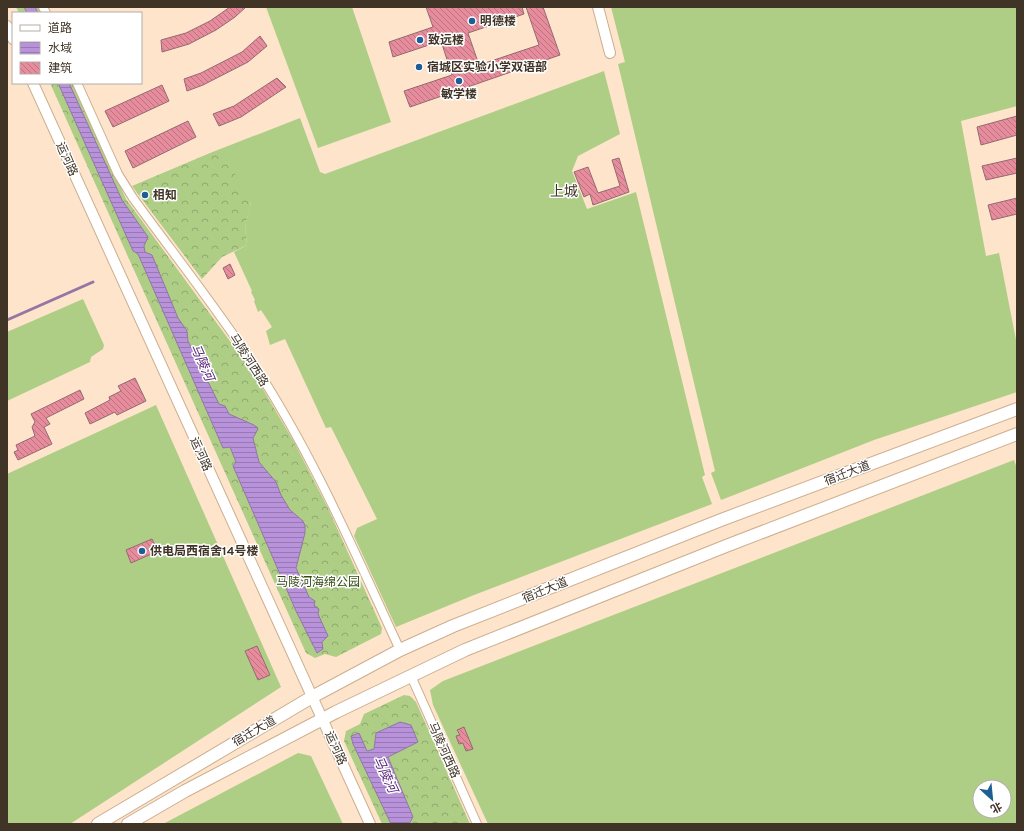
<svg xmlns="http://www.w3.org/2000/svg" width="1024" height="831" font-family="Overpass,'Noto Sans SC',sans-serif">
<style>
.grass{fill:#aece86;fill-rule:evenodd}
.forest{fill:url(#forest-crowns)}
.water{fill:url(#water-rules);stroke:#9476a4}
.lines{fill:none;stroke-linecap:round;stroke-linejoin:round}
.stream{stroke:#9476a4;stroke-width:3}
.building{fill:url(#building-back-hatch);stroke:#946a71}
.minor-casing{stroke:#ccae8f;stroke-width:10}
.tertiary-casing{stroke:#ccae8f;stroke-width:12}
.primary-casing{stroke:#ccae8f;stroke-width:14}
.minor{stroke:#fff;stroke-width:8}
.tertiary{stroke:#fff;stroke-width:10}
.primary{stroke:#fff;stroke-width:12}
.poi-dot{fill:#1e5e94;stroke:#fff;stroke-width:1.5}
.labels{text-anchor:middle;stroke-width:3;stroke-linejoin:round;paint-order:stroke}
.poi-label{font-size:12px;font-weight:bold;fill:#403427;stroke:#fff;text-anchor:start}
.street-label{font-size:12px;fill:#403427;stroke:#fff}
.park-label{font-size:12px;fill:#344a13;stroke:#fff}
.water-label{font-size:13px;font-style:italic;fill:#552377;stroke:#fff}
.quarter-label{font-size:14px;fill:#403427;stroke:#fff}
</style>
<defs>
<pattern id="forest-crowns" width="20" height="18" patternUnits="userSpaceOnUse"><rect width="20" height="18" fill="#aece86"/><path d="M2 6a3 3 0 1 1 6 0M12 15a3 3 0 1 1 6 0" fill="none" stroke="#8fa86e"/></pattern>
<pattern id="water-rules" width="6" height="5" patternUnits="userSpaceOnUse"><rect width="6" height="5" fill="#b892da"/><path d="M0 2.5h6" fill="none" stroke="#9778b1"/></pattern>
<pattern id="building-back-hatch" width="6" height="6" patternUnits="userSpaceOnUse"><rect width="6" height="6" fill="#e68c9d"/><path d="M-1 5l2 2M0 0l6 6M5-1l2 2" fill="none" stroke="#bc7380"/></pattern>
</defs>
<rect width="100%" height="100%" fill="#fde4ca"/>
<g class="grass">
<path d="M 266,7 L 352,7 L 391,122 L 318,148 Z"/>
<path d="M 611,7 L 1017,7 L 1017,106 L 961,121 L 986,256 L 999,253 L 1017,345 L 1017,392 L 874,440 L 721,500 L 711,473 L 715,471 L 618,64 L 625,62 Z"/>
<path d="M 604,71 L 620,134 L 578,156 L 572,171 L 587,209 L 636,192 L 705,475 L 702,477 L 712,504 L 474,595 L 396,627 L 354,536 L 357,528 L 377,519 L 331,427 L 326,428 L 285,339 L 270,345 L 266,331 L 272,327 L 261,310 L 258,312 L 254,301 L 255,300 L 251,292 L 252,291 L 234,252 L 247,245 L 245,226 L 251,204 L 210,153 L 300,118 L 320,172 L 325,174 Z"/>
<path d="M 83,299 L 104,345 L 103,349 L 91,357 L 90,362 L 7,401 L 7,332 Z"/>
<path d="M 156,405 L 281,687 L 70,824 L 7,824 L 7,474 Z"/>
<path d="M 1014,460 L 1017,468 L 1017,824 L 488,824 L 433,705 L 430,690 L 443,681 ZM 980,787 L 1004,787 L 1004,811 L 980,811 Z"/>
<path d="M 298,753 L 311,756 L 343,824 L 163,824 Z"/>
</g>
<g class="forest">
<path d="M 16,7 L 40,7 L 42,13 L 19,13 Z"/>
<path d="M 50,83 L 74,83 L 126,199 L 254,374 L 294,442 L 328,508 L 382,628 L 381,634 L 336,657 L 325,654 L 315,658 L 306,653 Z"/>
<path d="M 210,153 L 214,155 L 222,154 L 227,158 L 251,205 L 245,226 L 247,245 L 222,257 L 202,279 L 132,186 Z"/>
<path d="M 404,695 L 410,696 L 416,702 L 470,824 L 382,824 L 344,741 L 346,731 L 360,724 L 364,714 Z"/>
</g>
<g class="water">
<path d="M 24,7 L 35,7 L 38,13 L 27,13 Z"/>
<path d="M 58,83 L 69,83 L 122,200 L 148,237 L 144,246 L 145,252 L 152,255 L 178,318 L 187,331 L 188,341 L 219,404 L 225,406 L 229,414 L 254,425 L 258,429 L 253,438 L 259,462 L 276,482 L 281,495 L 290,510 L 303,521 L 305,526 L 305,533 L 296,568 L 309,597 L 315,601 L 314,606 L 319,609 L 318,614 L 328,636 L 322,642 L 323,649 L 317,653 L 296,611 L 233,466 L 236,462 L 230,447 L 223,448 L 138,254 L 133,251 Z"/>
<path d="M 400,722 L 411,725 L 418,742 L 388,757 L 413,817 L 409,824 L 391,824 L 353,744 L 351,736 L 359,733 L 367,751 L 374,749 L 376,733 Z"/>
</g>
<g class="lines">
<path class="stream" d="M 7,320 L 93,282"/>
</g>
<g class="building">
<path d="M 230,7 L 246,7 L 235,17 L 216,30 L 189,44 L 162,52 L 161,40 L 186,33 L 210,21 Z"/>
<path d="M 426,7 L 522,7 L 524,14 L 468,33 L 479,65 L 539,45 L 526,7 L 543,7 L 560,55 L 410,107 L 404,91 L 452,75 L 441,41 L 393,57 L 389,42 L 433,27 Z"/>
<path d="M 260,36 L 267,46 L 248,62 L 203,85 L 187,91 L 184,79 L 201,73 L 242,52 Z"/>
<path d="M 277,78 L 286,87 L 241,117 L 219,126 L 213,114 L 234,106 Z"/>
<path d="M 162,85 L 169,101 L 113,127 L 105,111 Z"/>
<path d="M 1017,116 L 1017,135 L 981,145 L 977,127 Z"/>
<path d="M 188,121 L 196,137 L 133,168 L 125,151 Z"/>
<path d="M 619,158 L 629,192 L 593,205 L 590,194 L 584,197 L 574,172 L 588,167 L 598,193 L 620,186 L 612,160 Z"/>
<path d="M 1017,158 L 1017,173 L 986,180 L 982,166 Z"/>
<path d="M 1017,198 L 1017,214 L 992,220 L 988,205 Z"/>
<path d="M 230,264 L 235,275 L 228,279 L 223,268 Z"/>
<path d="M 135,378 L 146,401 L 117,415 L 115,412 L 90,424 L 85,413 L 110,400 L 109,397 L 121,391 L 118,386 Z"/>
<path d="M 80,390 L 84,399 L 46,418 L 50,424 L 44,427 L 52,444 L 18,460 L 14,452 L 18,450 L 16,445 L 35,436 L 32,427 L 35,422 L 31,414 Z"/>
<path d="M 152,539 L 158,551 L 131,563 L 126,550 Z"/>
<path d="M 257,646 L 270,675 L 258,680 L 245,651 Z"/>
<path d="M 464,727 L 473,749 L 466,751 L 463,743 L 459,744 L 456,736 L 460,735 L 457,730 Z"/>
</g>
<g class="lines">
<g class="minor-casing">
<g id="minor">
<path d="M 43,7 L 46,13"/>
<path d="M 77,83 L 118,174 L 133,198 C 173,253 215,306 252,362 C 312,452 355,553 400,650"/>
<path d="M 411,676 L 477,824"/>
</g>
</g>
<g class="tertiary-casing">
<g id="tertiary">
<path d="M 598,7 L 610,53"/>
<path d="M 7,26 L 13,39"/>
<path d="M 33,83 L 370,824"/>
</g>
</g>
<g class="primary-casing">
<g id="primary">
<path d="M 98,824 L 312,697 L 400,650 L 453,626 L 721,520 L 1017,409"/>
<path d="M 128,824 L 185,791 L 336,712 L 465,650 L 726,546 L 1017,434"/>
</g>
</g>
<use href="#minor" class="minor"/>
<use href="#tertiary" class="tertiary"/>
<use href="#primary" class="primary"/>
</g>
<g class="poi-dot">
<circle cx="472" cy="21" r="4"/>
<circle cx="420" cy="40" r="4"/>
<circle cx="419" cy="67" r="4"/>
<circle cx="459" cy="81" r="4"/>
<circle cx="145" cy="195" r="4"/>
<circle cx="142" cy="551" r="4"/>
</g>
<g class="labels">
<g class="poi-label">
<text x="480" y="25">明德楼</text>
<text x="428" y="44">致远楼</text>
<text x="427" y="71">宿城区实验小学双语部</text>
<text x="459" y="98" text-anchor="middle">敏学楼</text>
<text x="153" y="199">相知</text>
<text x="150" y="555">供电局西宿舍14号楼</text>
</g>
<g class="street-label">
<text transform="translate(67 159) rotate(66)" y="4">运河路</text>
<text transform="translate(249 360) rotate(57)" y="4">马陵河西路</text>
<text transform="translate(201 454) rotate(66)" y="4">运河路</text>
<text transform="translate(847 473) rotate(-21)" y="4">宿迁大道</text>
<text transform="translate(545 590) rotate(-22)" y="4">宿迁大道</text>
<text transform="translate(254 731) rotate(-30)" y="4">宿迁大道</text>
<text transform="translate(336 748) rotate(66)" y="4">运河路</text>
<text transform="translate(444 750) rotate(66)" y="4">马陵河西路</text>
</g>
<g class="park-label">
<text x="318" y="586">马陵河海绵公园</text>
</g>
<g class="water-label">
<text transform="translate(203 362) rotate(66)" y="5">马陵河</text>
<text transform="translate(386 774) rotate(65)" y="5">马陵河</text>
</g>
<g class="quarter-label">
<text x="564" y="196">上城</text>
</g>
</g>
<rect width="1024" height="831" fill="none" stroke="#403427" stroke-width="16"/>
<rect x="12" y="12" width="130" height="72" fill="#ffffff" stroke="#b3aea9"/>
<rect x="20" y="25" width="20" height="6" fill="#ffffff" stroke="#b3aea9"/>
<text x="48" y="32" font-size="12" fill="#403427">道路</text>
<rect x="20" y="42" width="20" height="12" fill="url(#water-rules)" stroke="#b3aea9"/>
<text x="48" y="52" font-size="12" fill="#403427">水域</text>
<rect x="20" y="62" width="20" height="12" fill="url(#building-back-hatch)" stroke="#b3aea9"/>
<text x="48" y="72" font-size="12" fill="#403427">建筑</text>
<g transform="translate(992 799) rotate(153)"><circle r="19" fill="#ffffff" stroke="#b3aea9"/>
<path d="M0-3L7 15L0 10L-7 15Z" fill="#1e5e94"/>
<text y="-6" font-size="11" font-weight="bold" text-anchor="middle" fill="#403427">北</text>
</g>
</svg>
